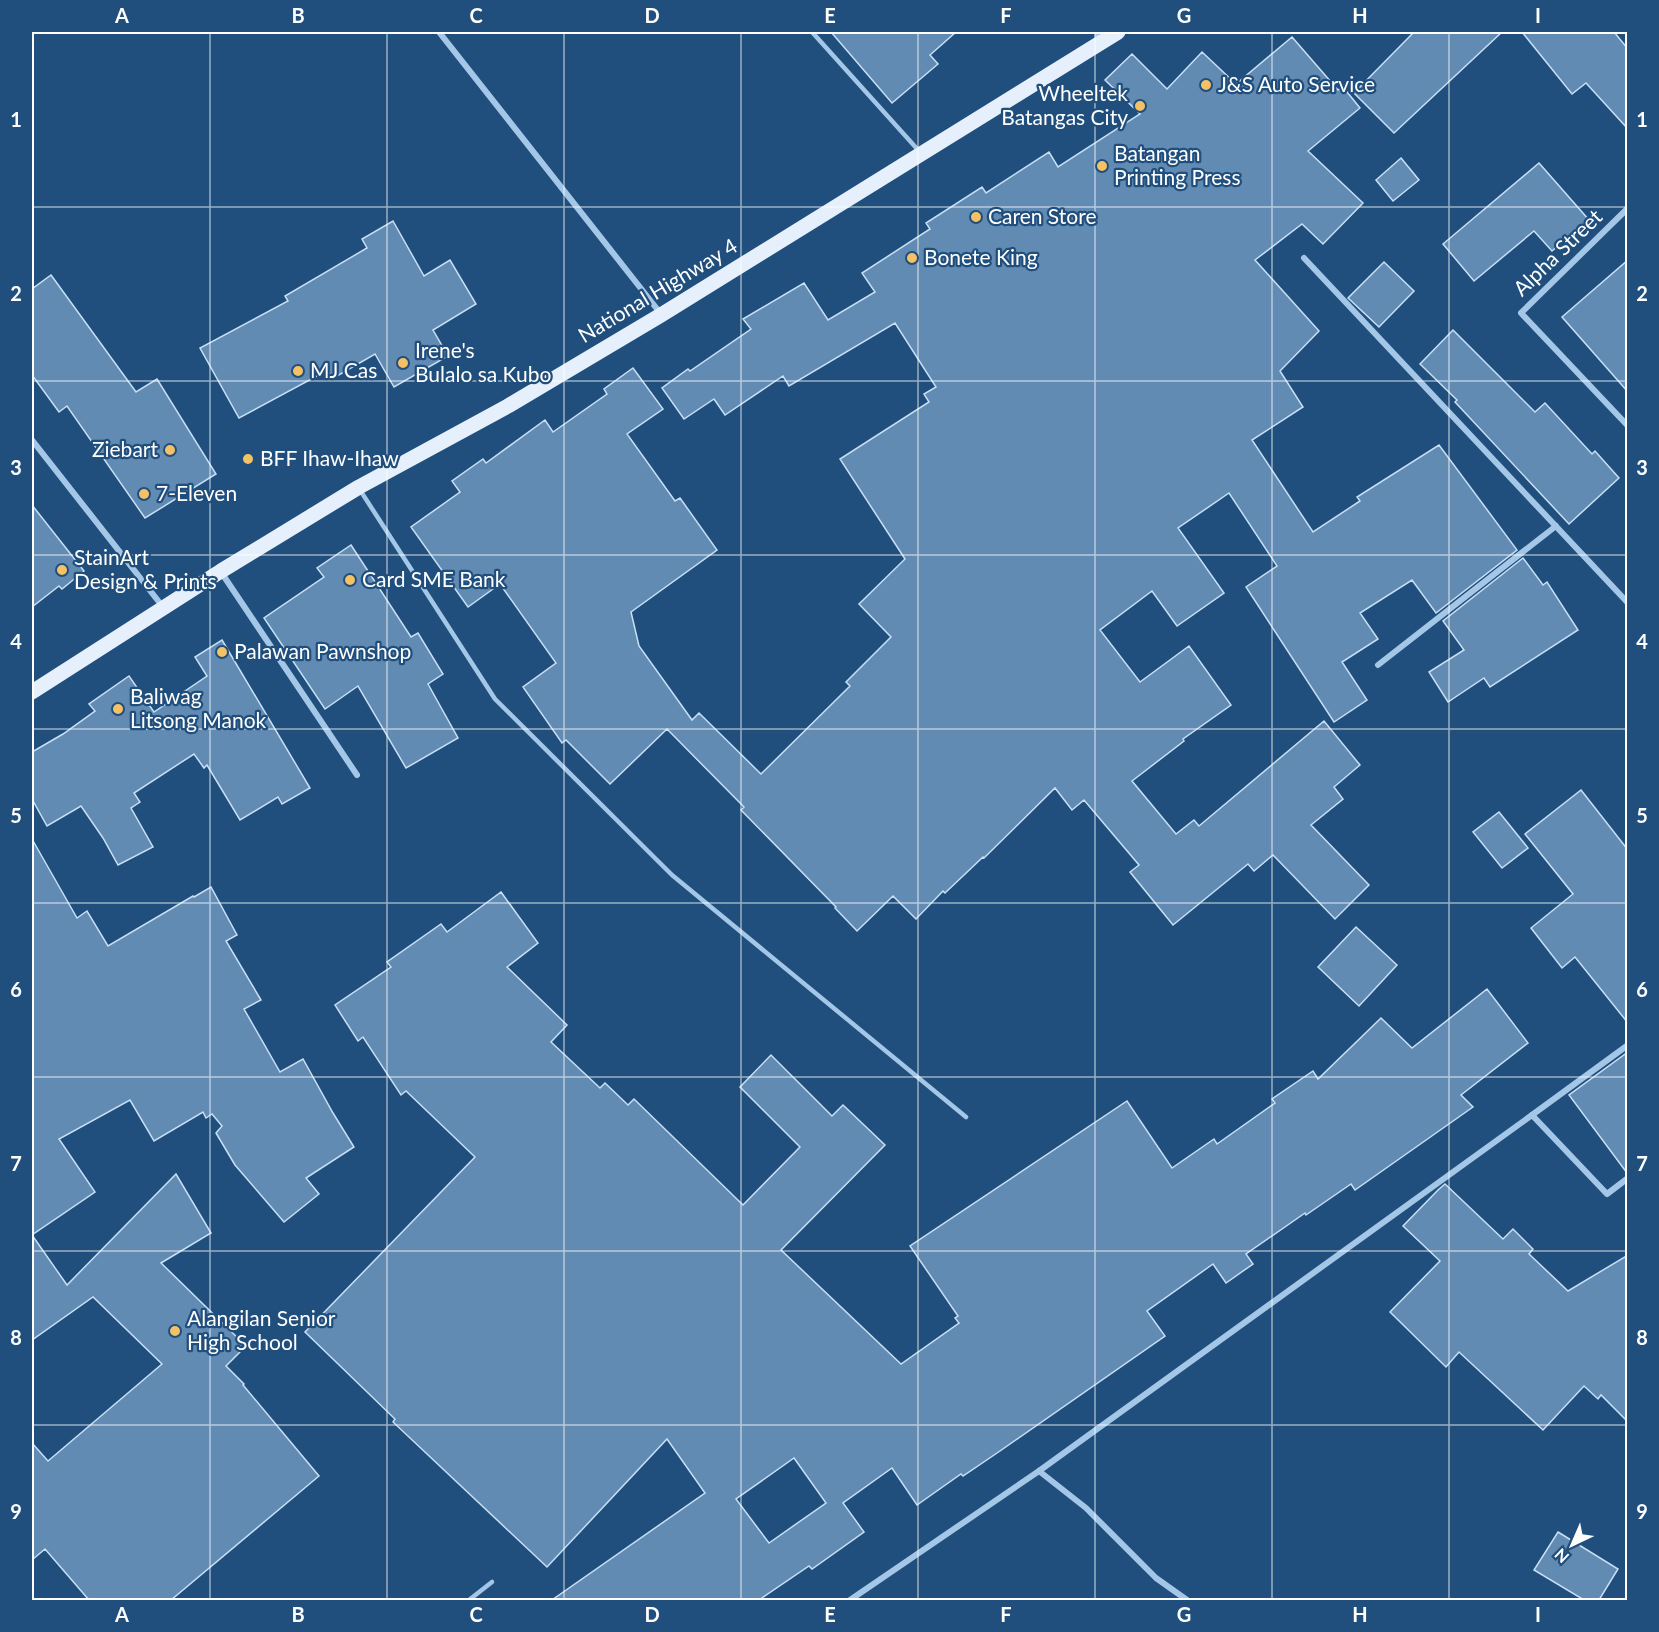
<svg xmlns="http://www.w3.org/2000/svg" width="1659" height="1632" font-family="Lato,sans-serif">
<style>
.building{fill:#628bb3;stroke:#c8dff5;stroke-width:1.5;fill-rule:evenodd}
.lines{fill:none;stroke-linecap:round;stroke-linejoin:round}
.lane{stroke:#a4c7e7;stroke-width:4.5}
.street{stroke:#a4c7e7;stroke-width:6}
.primary{stroke:#e6f0fd;stroke-width:15}
.grid{fill:none;stroke:#fff;stroke-width:1.5;stroke-opacity:0.55}
.poi-dot{fill:#f4c165;stroke:#204f7d;stroke-width:2}
.labels{text-anchor:middle;stroke-width:4.5;stroke-linejoin:round;paint-order:stroke}
.poi-label{font-size:21px;fill:#fff;stroke:#204f7d;text-anchor:start}
.street-label{font-size:21px;fill:#fff;stroke:#204f7d}
.neatline{fill:none;stroke:#fff;stroke-width:2}
.grid-label{font-size:20px;text-anchor:middle;font-weight:bold;fill:#fff}
</style>
<rect width="100%" height="100%" fill="#204f7d"/>
<g class="building">
<path d="M 831,32 L 956,32 L 930,55 L 938,64 L 892,103 Z"/>
<path d="M 1414,32 L 1502,32 L 1394,133 L 1354,93 Z"/>
<path d="M 1522,32 L 1614,32 L 1628,49 L 1628,129 L 1586,83 L 1572,94 Z"/>
<path d="M 1292,37 L 1338,90 L 1343,87 L 1360,108 L 1308,151 L 1363,203 L 1323,244 L 1302,224 L 1255,260 L 1319,331 L 1280,371 L 1303,407 L 1252,440 L 1313,532 L 1360,501 L 1357,497 L 1439,445 L 1517,550 L 1436,613 L 1412,580 L 1360,613 L 1378,639 L 1342,662 L 1367,700 L 1334,722 L 1246,587 L 1277,566 L 1229,493 L 1178,528 L 1224,593 L 1177,626 L 1152,591 L 1100,630 L 1140,682 L 1189,646 L 1231,705 L 1183,739 L 1184,741 L 1132,781 L 1176,834 L 1194,820 L 1199,826 L 1324,721 L 1360,765 L 1334,787 L 1343,799 L 1311,825 L 1369,885 L 1335,919 L 1273,855 L 1254,871 L 1248,864 L 1173,925 L 1130,872 L 1139,865 L 1084,800 L 1072,810 L 1055,788 L 984,858 L 983,857 L 945,893 L 943,891 L 916,919 L 893,896 L 857,931 L 835,908 L 836,907 L 741,810 L 744,807 L 667,729 L 610,784 L 566,740 L 562,743 L 523,687 L 556,663 L 500,584 L 468,607 L 411,527 L 460,492 L 452,481 L 483,459 L 486,463 L 545,420 L 553,432 L 607,394 L 604,389 L 633,368 L 663,409 L 627,434 L 675,501 L 680,498 L 717,550 L 631,612 L 639,646 L 692,720 L 699,713 L 761,774 L 850,686 L 846,682 L 891,637 L 859,604 L 905,559 L 840,459 L 929,402 L 924,394 L 936,387 L 895,323 L 789,386 L 783,376 L 725,415 L 714,399 L 684,419 L 662,388 L 688,369 L 690,371 L 751,329 L 743,319 L 804,283 L 828,320 L 875,292 L 862,273 L 930,229 L 926,223 L 982,187 L 986,193 L 1049,152 L 1058,167 L 1140,114 L 1105,80 L 1132,54 L 1167,89 L 1202,52 L 1236,84 Z"/>
<path d="M 1401,158 L 1419,180 L 1393,201 L 1376,180 Z"/>
<path d="M 1539,163 L 1589,220 L 1552,251 L 1534,231 L 1474,281 L 1443,244 Z"/>
<path d="M 393,221 L 424,276 L 450,260 L 476,304 L 433,330 L 448,356 L 394,387 L 375,354 L 332,379 L 328,370 L 239,418 L 200,348 L 288,301 L 285,296 L 367,248 L 362,239 Z"/>
<path d="M 1628,260 L 1628,392 L 1562,317 Z"/>
<path d="M 1384,262 L 1414,291 L 1379,327 L 1348,298 Z"/>
<path d="M 51,275 L 136,392 L 157,379 L 216,474 L 145,518 L 67,406 L 59,412 L 32,375 L 32,289 Z"/>
<path d="M 1453,330 L 1535,412 L 1545,403 L 1592,454 L 1595,451 L 1619,478 L 1569,524 L 1455,402 L 1457,400 L 1420,364 Z"/>
<path d="M 32,505 L 84,571 L 62,589 L 59,586 L 32,607 Z"/>
<path d="M 351,545 L 411,637 L 418,633 L 443,674 L 428,684 L 458,738 L 406,768 L 358,686 L 325,709 L 264,618 L 324,577 L 317,568 Z"/>
<path d="M 1523,558 L 1543,585 L 1547,582 L 1578,630 L 1490,687 L 1484,678 L 1448,702 L 1429,672 L 1464,650 L 1443,621 Z"/>
<path d="M 222,640 L 310,788 L 282,804 L 278,797 L 240,820 L 207,765 L 204,768 L 194,754 L 134,793 L 140,802 L 131,808 L 153,847 L 118,865 L 103,838 L 81,806 L 47,826 L 32,799 L 32,752 L 63,734 L 95,711 L 89,704 L 129,676 L 154,712 L 207,676 L 195,657 Z"/>
<path d="M 1581,790 L 1628,850 L 1628,1023 L 1575,957 L 1562,968 L 1531,928 L 1573,894 L 1525,834 Z"/>
<path d="M 1499,812 L 1528,848 L 1502,868 L 1473,832 Z"/>
<path d="M 32,839 L 77,918 L 87,911 L 108,946 L 193,896 L 194,897 L 211,887 L 237,935 L 226,941 L 261,1000 L 244,1009 L 280,1072 L 303,1059 L 333,1113 L 354,1147 L 306,1178 L 319,1194 L 284,1222 L 235,1165 L 216,1133 L 222,1126 L 212,1114 L 206,1118 L 203,1112 L 154,1141 L 130,1100 L 59,1139 L 95,1192 L 32,1235 L 67,1285 L 176,1174 L 211,1233 L 161,1263 L 246,1346 L 226,1366 L 244,1384 L 243,1385 L 319,1476 L 171,1600 L 89,1600 L 45,1549 L 32,1560 L 32,1443 L 48,1461 L 162,1364 L 93,1297 L 32,1340 Z"/>
<path d="M 501,892 L 538,943 L 507,967 L 567,1025 L 551,1042 L 600,1088 L 605,1083 L 628,1105 L 634,1099 L 743,1205 L 800,1147 L 740,1087 L 771,1055 L 832,1116 L 843,1105 L 885,1145 L 781,1250 L 901,1364 L 959,1323 L 955,1318 L 958,1316 L 910,1246 L 1127,1101 L 1172,1168 L 1214,1139 L 1217,1144 L 1275,1103 L 1272,1099 L 1313,1071 L 1318,1079 L 1381,1018 L 1412,1048 L 1487,989 L 1528,1043 L 1461,1095 L 1473,1107 L 1355,1190 L 1351,1184 L 1306,1215 L 1305,1213 L 1246,1254 L 1253,1264 L 1226,1283 L 1213,1264 L 1147,1311 L 1165,1336 L 1000,1451 L 963,1476 L 961,1474 L 917,1505 L 892,1468 L 843,1503 L 864,1532 L 812,1569 L 809,1566 L 759,1600 L 552,1600 L 705,1493 L 667,1439 L 547,1567 L 393,1422 L 395,1419 L 305,1332 L 475,1157 L 406,1091 L 401,1095 L 363,1037 L 358,1041 L 335,1005 L 391,967 L 387,962 L 441,924 L 447,932 ZM 794,1458 L 826,1503 L 769,1543 L 736,1499 Z"/>
<path d="M 1356,927 L 1397,965 L 1359,1006 L 1318,967 Z"/>
<path d="M 1628,1052 L 1628,1173 L 1627,1173 L 1569,1095 Z"/>
<path d="M 1445,1184 L 1503,1239 L 1513,1229 L 1533,1249 L 1529,1254 L 1568,1291 L 1628,1255 L 1628,1422 L 1601,1395 L 1598,1399 L 1584,1386 L 1543,1430 L 1459,1352 L 1446,1367 L 1390,1312 L 1440,1261 L 1403,1226 L 1438,1190 Z"/>
<path d="M 1558,1532 L 1618,1569 L 1599,1600 L 1584,1600 L 1534,1570 Z"/>
</g>
<g class="lines">
<g class="lane">
<path d="M 812,32 L 919,151"/>
<path d="M 1097,42 L 1097,32"/>
<path d="M 360,490 L 495,699 L 672,875 L 966,1117"/>
<path d="M 469,1600 L 492,1582"/>
</g>
<g class="street">
<path d="M 439,32 L 661,314"/>
<path d="M 1628,208 L 1521,313 L 1628,426"/>
<path d="M 1304,258 L 1628,603"/>
<path d="M 32,440 L 163,607"/>
<path d="M 221,572 L 357,775"/>
<path d="M 1378,665 L 1556,526"/>
<path d="M 1532,1115 L 1607,1194 L 1628,1178"/>
<path d="M 1039,1471 L 1086,1508 L 1156,1578 L 1187,1600"/>
<path d="M 850,1600 L 1039,1471 L 1532,1115 L 1628,1045"/>
</g>
<path class="primary" d="M 32,692 L 221,571 L 359,487 L 508,406 L 661,315 L 1118,32"/>
</g>
<path class="grid" d="M 210,32 L 210,1600M 387,32 L 387,1600M 564,32 L 564,1600M 741,32 L 741,1600M 918,32 L 918,1600M 1095,32 L 1095,1600M 1272,32 L 1272,1600M 1449,32 L 1449,1600M 32,207 L 1628,207M 32,381 L 1628,381M 32,555 L 1628,555M 32,729 L 1628,729M 32,903 L 1628,903M 32,1077 L 1628,1077M 32,1251 L 1628,1251M 32,1425 L 1628,1425"/>
<g class="poi-dot">
<circle cx="1206" cy="85" r="6"/>
<circle cx="1140" cy="106" r="6"/>
<circle cx="1102" cy="166" r="6"/>
<circle cx="976" cy="217" r="6"/>
<circle cx="912" cy="258" r="6"/>
<circle cx="403" cy="363" r="6"/>
<circle cx="298" cy="371" r="6"/>
<circle cx="170" cy="450" r="6"/>
<circle cx="248" cy="459" r="6"/>
<circle cx="144" cy="494" r="6"/>
<circle cx="62" cy="570" r="6"/>
<circle cx="350" cy="580" r="6"/>
<circle cx="222" cy="652" r="6"/>
<circle cx="118" cy="709" r="6"/>
<circle cx="175" cy="1331" r="6"/>
</g>
<g class="labels">
<g class="poi-label">
<text x="1218" y="92">J&amp;S Auto Service</text>
<text x="1128" y="101" text-anchor="end">Wheeltek<tspan x="1128" dy="24">Batangas City</tspan></text>
<text x="1114" y="161">Batangan<tspan x="1114" dy="24">Printing Press</tspan></text>
<text x="988" y="224">Caren Store</text>
<text x="924" y="265">Bonete King</text>
<text x="415" y="358">Irene's<tspan x="415" dy="24">Bulalo sa Kubo</tspan></text>
<text x="310" y="378">MJ Cas</text>
<text x="158" y="457" text-anchor="end">Ziebart</text>
<text x="260" y="466">BFF Ihaw-Ihaw</text>
<text x="156" y="501">7-Eleven</text>
<text x="74" y="565">StainArt<tspan x="74" dy="24">Design &amp; Prints</tspan></text>
<text x="362" y="587">Card SME Bank</text>
<text x="234" y="659">Palawan Pawnshop</text>
<text x="130" y="704">Baliwag<tspan x="130" dy="24">Litsong Manok</tspan></text>
<text x="187" y="1326">Alangilan Senior<tspan x="187" dy="24">High School</tspan></text>
</g>
<g class="street-label">
<text transform="translate(1558 253) rotate(-44)" y="7">Alpha Street</text>
<text transform="translate(658 291) rotate(-31)" y="7">National Highway 4</text>
</g>
</g>
<rect width="1659" height="1632" fill="none" stroke="#204f7d" stroke-width="66"/>
<g transform="translate(1572 1545) rotate(224)" stroke="#204f7d" stroke-width="4.5" paint-order="stroke">
<path d="M0-4.5L10 22L0 15L-10 22Z" fill="#ffffff"/>
<text y="-9" font-size="16" font-weight="bold" text-anchor="middle" fill="#ffffff">N</text>
</g>
<rect x="33" y="33" width="1593" height="1566" class="neatline"/>
<g class="grid-label">
<text x="122" y="23">A</text>
<text x="298" y="23">B</text>
<text x="476" y="23">C</text>
<text x="652" y="23">D</text>
<text x="830" y="23">E</text>
<text x="1006" y="23">F</text>
<text x="1184" y="23">G</text>
<text x="1360" y="23">H</text>
<text x="1538" y="23">I</text>
<text x="16" y="127">1</text>
<text x="1642" y="127">1</text>
<text x="16" y="301">2</text>
<text x="1642" y="301">2</text>
<text x="16" y="475">3</text>
<text x="1642" y="475">3</text>
<text x="16" y="649">4</text>
<text x="1642" y="649">4</text>
<text x="16" y="823">5</text>
<text x="1642" y="823">5</text>
<text x="16" y="997">6</text>
<text x="1642" y="997">6</text>
<text x="16" y="1171">7</text>
<text x="1642" y="1171">7</text>
<text x="16" y="1345">8</text>
<text x="1642" y="1345">8</text>
<text x="16" y="1519">9</text>
<text x="1642" y="1519">9</text>
<text x="122" y="1622">A</text>
<text x="298" y="1622">B</text>
<text x="476" y="1622">C</text>
<text x="652" y="1622">D</text>
<text x="830" y="1622">E</text>
<text x="1006" y="1622">F</text>
<text x="1184" y="1622">G</text>
<text x="1360" y="1622">H</text>
<text x="1538" y="1622">I</text>
</g>
</svg>
